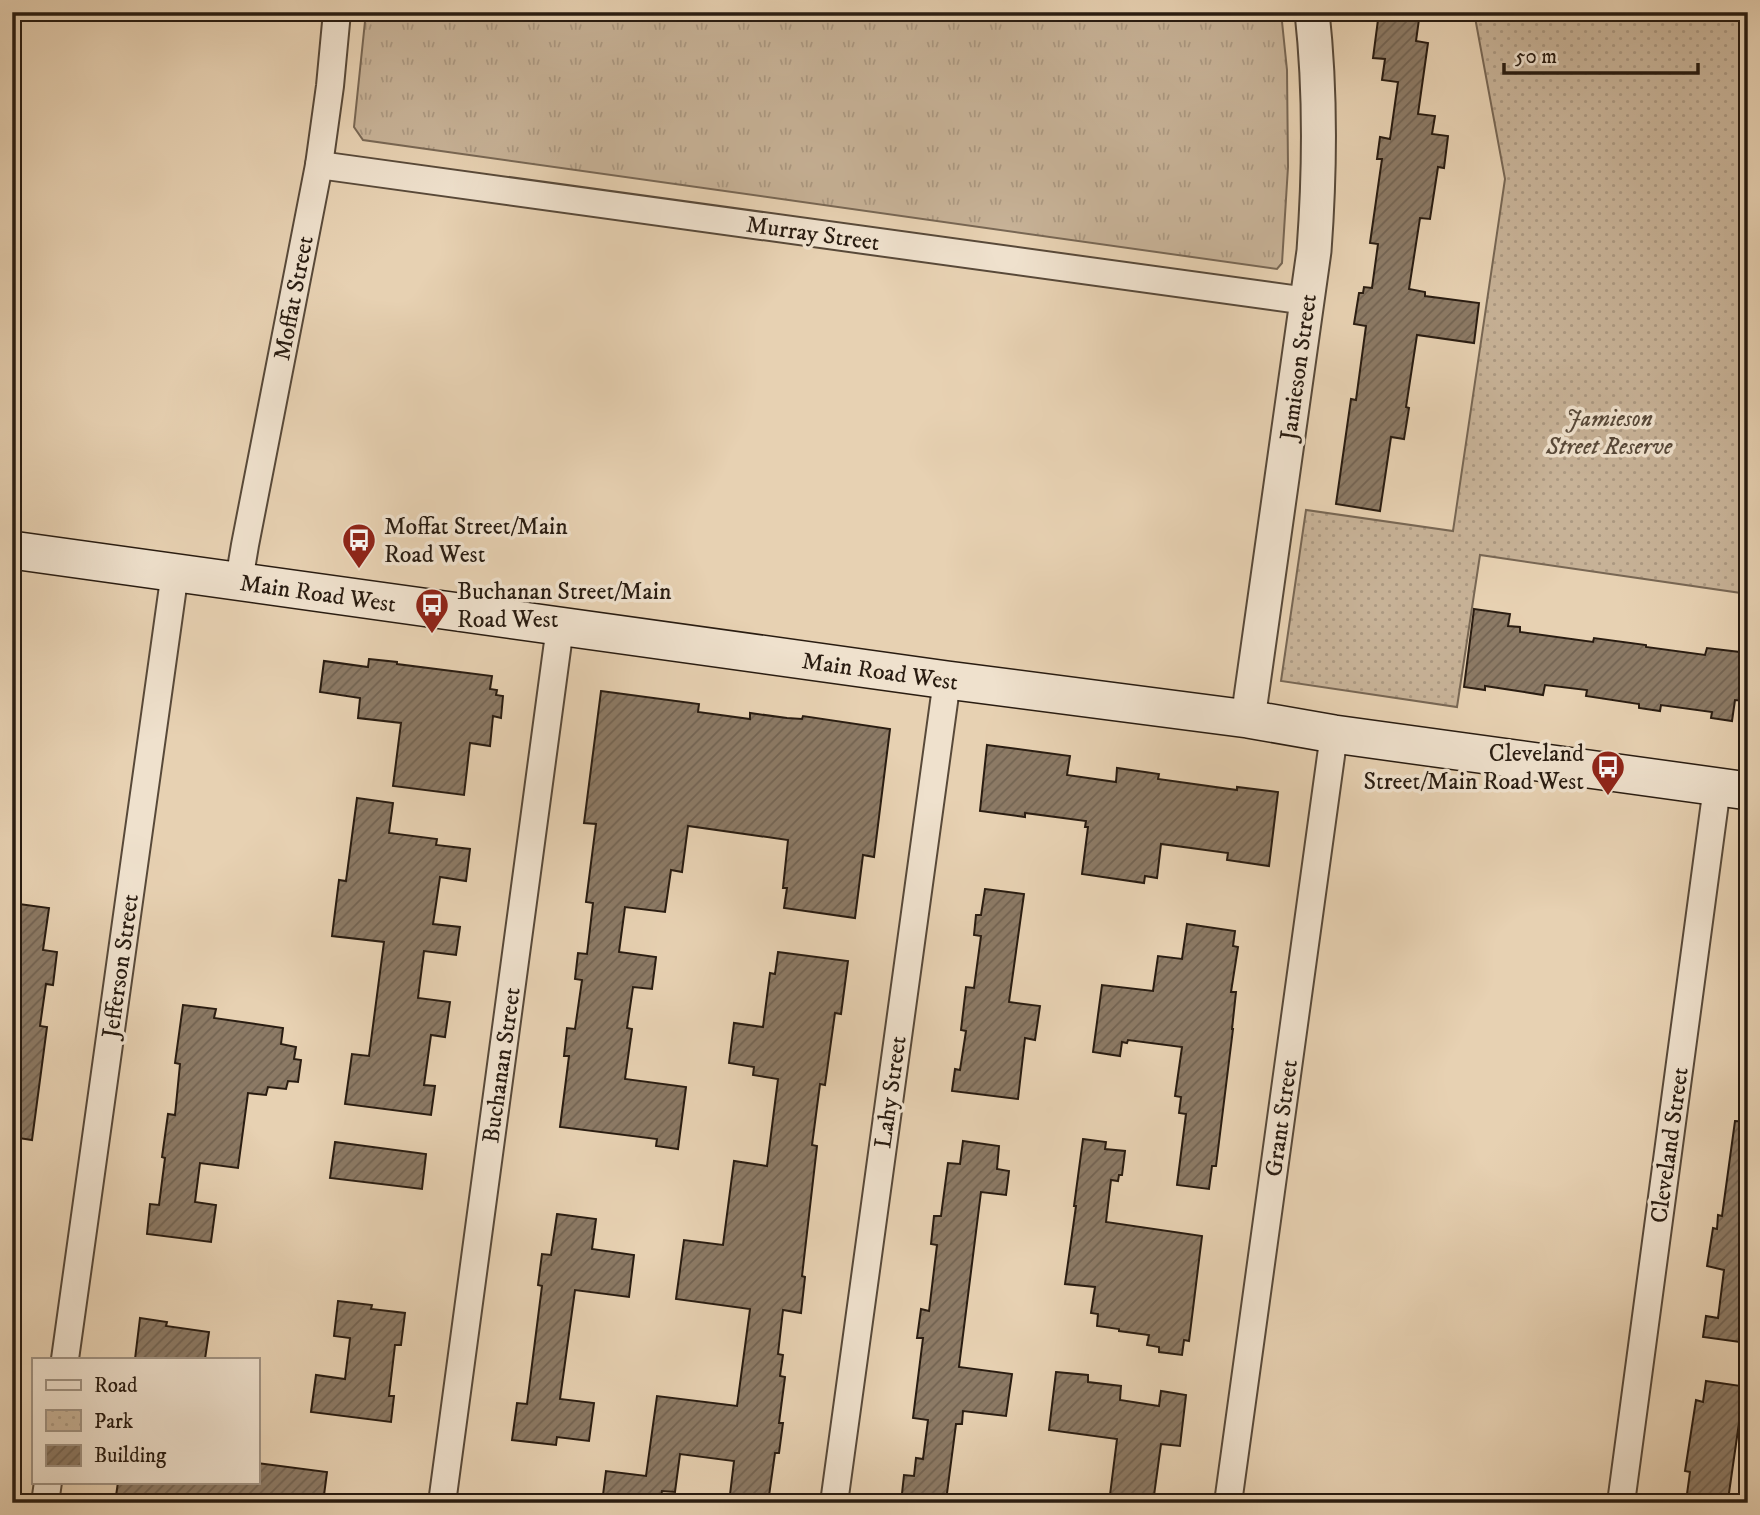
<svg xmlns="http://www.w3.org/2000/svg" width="1760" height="1515" font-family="'IM FELL DW Pica',serif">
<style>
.grass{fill:url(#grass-tufts);stroke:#786754;stroke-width:2}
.park{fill:url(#park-dots);stroke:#786754;stroke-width:2}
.building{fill:url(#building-hatch);stroke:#291c11;stroke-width:2}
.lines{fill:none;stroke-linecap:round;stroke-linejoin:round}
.minor-casing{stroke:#584939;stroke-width:30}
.tertiary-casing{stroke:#584939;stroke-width:37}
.secondary-casing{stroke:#291c11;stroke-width:40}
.minor{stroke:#efe1cd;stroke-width:26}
.tertiary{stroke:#efe1cd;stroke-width:33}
.secondary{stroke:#efe1cd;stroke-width:37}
.labels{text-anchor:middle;stroke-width:7;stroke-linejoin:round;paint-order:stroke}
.street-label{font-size:24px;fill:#291c11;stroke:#efe1cd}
.park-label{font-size:24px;font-style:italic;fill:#584939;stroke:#efe1cd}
.poi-label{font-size:24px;fill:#291c11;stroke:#efe1cd;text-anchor:start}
</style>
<defs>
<pattern id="grass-tufts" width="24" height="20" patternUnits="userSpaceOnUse" patternTransform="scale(1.75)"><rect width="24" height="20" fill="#c7b297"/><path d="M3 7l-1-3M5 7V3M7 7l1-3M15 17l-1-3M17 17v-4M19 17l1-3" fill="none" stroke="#ab9881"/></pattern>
<pattern id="park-dots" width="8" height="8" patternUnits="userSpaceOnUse" patternTransform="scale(1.75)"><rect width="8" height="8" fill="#c7b297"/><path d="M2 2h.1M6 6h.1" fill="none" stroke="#ab9881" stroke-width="1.8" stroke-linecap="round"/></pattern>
<pattern id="building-hatch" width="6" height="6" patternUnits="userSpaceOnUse" patternTransform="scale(1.75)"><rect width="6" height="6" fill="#8c7a65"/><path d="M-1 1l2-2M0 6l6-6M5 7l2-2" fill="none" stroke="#726352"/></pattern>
</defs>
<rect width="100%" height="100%" fill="#e7d1b2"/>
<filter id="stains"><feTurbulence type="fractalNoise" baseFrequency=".00286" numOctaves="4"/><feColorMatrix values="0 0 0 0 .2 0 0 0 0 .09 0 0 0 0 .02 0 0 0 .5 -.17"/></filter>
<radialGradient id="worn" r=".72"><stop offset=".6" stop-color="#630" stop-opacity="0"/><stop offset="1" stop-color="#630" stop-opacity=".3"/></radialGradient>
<path class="grass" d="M 366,12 L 1281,12 L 1287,70 L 1288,167 L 1282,263 L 1277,269 L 363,140 L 354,127 Z"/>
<path class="park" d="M 1474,12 L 1748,12 L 1748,594 L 1480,555 L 1457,707 L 1281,681 L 1306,510 L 1453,531 L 1505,179 Z"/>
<g class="building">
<path d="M 1379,12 L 1420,12 L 1416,41 L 1428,43 L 1418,114 L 1435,116 L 1432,134 L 1448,136 L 1444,168 L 1438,167 L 1430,219 L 1420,218 L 1409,289 L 1425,292 L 1425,296 L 1479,303 L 1474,343 L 1417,335 L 1406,407 L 1409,408 L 1404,439 L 1391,437 L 1380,511 L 1336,504 L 1351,399 L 1356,400 L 1366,326 L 1354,324 L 1359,293 L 1363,293 L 1364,287 L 1372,288 L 1378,244 L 1370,243 L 1382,159 L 1377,159 L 1380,137 L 1390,139 L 1398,82 L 1382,80 L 1385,59 L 1373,58 Z"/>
<path d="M 1474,609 L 1510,614 L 1508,626 L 1520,627 L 1520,632 L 1593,642 L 1594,638 L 1646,645 L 1646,647 L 1705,655 L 1707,648 L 1748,653 L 1748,676 L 1744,701 L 1735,700 L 1732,721 L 1711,718 L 1712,712 L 1661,705 L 1660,711 L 1639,708 L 1639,704 L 1586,696 L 1587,690 L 1545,685 L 1543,695 L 1485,686 L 1485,690 L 1464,687 Z"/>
<path d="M 369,659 L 397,662 L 397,664 L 492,676 L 490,689 L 497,690 L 496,695 L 503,696 L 501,718 L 493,716 L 490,746 L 470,743 L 464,795 L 393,786 L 401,723 L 358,718 L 360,698 L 320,692 L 324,661 L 368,667 Z"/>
<path d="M 601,691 L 699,704 L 698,712 L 750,719 L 750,713 L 787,718 L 802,719 L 803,716 L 890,729 L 874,857 L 863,855 L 855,918 L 784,908 L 787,888 L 783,888 L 788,840 L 688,826 L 682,872 L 671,870 L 665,912 L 625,907 L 619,952 L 656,957 L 652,989 L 633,987 L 627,1028 L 632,1029 L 625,1079 L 686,1087 L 678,1149 L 656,1146 L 657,1139 L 560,1127 L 569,1056 L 564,1056 L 567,1028 L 575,1029 L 582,980 L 575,979 L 578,953 L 587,954 L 593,903 L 586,902 L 596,824 L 584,823 Z"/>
<path d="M 987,745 L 1070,756 L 1067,775 L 1116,782 L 1117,768 L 1159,774 L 1158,779 L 1237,790 L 1237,787 L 1278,792 L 1269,866 L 1227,860 L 1228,853 L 1161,844 L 1157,878 L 1145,876 L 1144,883 L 1082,874 L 1088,827 L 1085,827 L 1086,821 L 1025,813 L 1025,817 L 980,811 Z"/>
<path d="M 357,798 L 393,803 L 389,833 L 437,839 L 436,845 L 470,849 L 466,881 L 440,877 L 433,924 L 460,927 L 456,955 L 424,951 L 418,998 L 450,1002 L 445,1037 L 431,1035 L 424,1085 L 435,1086 L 431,1115 L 345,1104 L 352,1054 L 369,1056 L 384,942 L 332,936 L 339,880 L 346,881 Z"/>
<path d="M 985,889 L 1024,894 L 1009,1002 L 1040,1006 L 1035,1040 L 1025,1038 L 1018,1099 L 952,1091 L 955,1069 L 960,1070 L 966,1031 L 961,1030 L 966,987 L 974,988 L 981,936 L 974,935 L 976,915 L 981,915 Z"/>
<path d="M 19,904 L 49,908 L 43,950 L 57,952 L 53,985 L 46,984 L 40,1026 L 47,1027 L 32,1140 L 12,1137 L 12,952 Z"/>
<path d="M 1187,924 L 1235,931 L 1233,946 L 1238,947 L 1231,992 L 1236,992 L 1232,1029 L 1233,1029 L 1216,1166 L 1212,1166 L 1209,1189 L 1177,1185 L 1186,1114 L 1179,1113 L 1181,1097 L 1175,1096 L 1182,1047 L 1128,1040 L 1127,1043 L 1122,1042 L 1120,1056 L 1093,1052 L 1102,985 L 1153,991 L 1158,956 L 1182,959 Z"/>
<path d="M 778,952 L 848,961 L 841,1014 L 835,1013 L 825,1085 L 820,1084 L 812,1145 L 817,1146 L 802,1276 L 805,1277 L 801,1313 L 783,1310 L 778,1354 L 783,1355 L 780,1376 L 785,1377 L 779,1423 L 783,1423 L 779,1453 L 775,1453 L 768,1503 L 729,1503 L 734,1461 L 680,1454 L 675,1492 L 662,1491 L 660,1503 L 602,1503 L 606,1471 L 646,1476 L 657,1396 L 737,1406 L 750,1309 L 676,1299 L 684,1240 L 723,1245 L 734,1161 L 767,1166 L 778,1079 L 753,1075 L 754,1067 L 729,1063 L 734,1023 L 763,1027 L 770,973 L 775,974 Z"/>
<path d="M 183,1005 L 216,1009 L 214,1018 L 283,1028 L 281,1044 L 296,1047 L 294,1059 L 301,1060 L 298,1082 L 288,1081 L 286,1089 L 268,1087 L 266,1095 L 248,1093 L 238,1168 L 200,1163 L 195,1202 L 216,1205 L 211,1242 L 147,1234 L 150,1204 L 159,1205 L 165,1158 L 162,1157 L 168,1114 L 175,1115 L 180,1064 L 175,1063 Z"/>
<path d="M 1735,1121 L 1748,1122 L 1748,1343 L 1703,1337 L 1706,1316 L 1718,1318 L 1724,1270 L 1707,1266 L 1713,1228 L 1717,1229 L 1718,1215 L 1722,1216 Z"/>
<path d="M 1083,1139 L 1106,1142 L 1105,1149 L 1125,1151 L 1122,1175 L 1119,1175 L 1118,1181 L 1111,1180 L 1106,1222 L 1202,1236 L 1189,1341 L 1184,1340 L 1182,1355 L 1159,1352 L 1159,1347 L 1147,1345 L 1149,1335 L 1119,1331 L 1119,1329 L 1097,1326 L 1098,1314 L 1091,1313 L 1095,1287 L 1065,1284 L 1076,1206 L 1074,1206 Z"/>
<path d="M 963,1141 L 999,1146 L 997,1169 L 1009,1171 L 1006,1195 L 981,1192 L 959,1367 L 1012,1374 L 1006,1416 L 963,1411 L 962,1424 L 956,1424 L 946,1501 L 922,1498 L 922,1503 L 901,1503 L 904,1475 L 914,1476 L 916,1458 L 923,1459 L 928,1420 L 913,1418 L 923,1338 L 917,1338 L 921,1309 L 929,1311 L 937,1245 L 931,1244 L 934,1216 L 941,1216 L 948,1163 L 960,1164 Z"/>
<path d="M 335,1142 L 426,1154 L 422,1189 L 330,1178 Z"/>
<path d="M 557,1214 L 596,1219 L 592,1249 L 634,1255 L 629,1297 L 575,1290 L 560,1399 L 594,1403 L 589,1441 L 557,1437 L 556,1445 L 512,1440 L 517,1403 L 527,1404 L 542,1286 L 538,1285 L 542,1254 L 551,1255 Z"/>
<path d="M 338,1301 L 372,1305 L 371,1309 L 405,1313 L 401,1345 L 395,1345 L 389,1396 L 394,1396 L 391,1422 L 311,1412 L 316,1375 L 345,1379 L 350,1338 L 334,1336 Z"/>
<path d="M 140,1318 L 167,1322 L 166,1326 L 209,1332 L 205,1359 L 135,1359 Z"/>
<path d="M 1056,1372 L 1088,1375 L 1088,1382 L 1121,1386 L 1120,1400 L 1159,1406 L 1161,1391 L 1186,1395 L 1180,1446 L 1161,1444 L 1153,1503 L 1109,1503 L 1117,1439 L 1049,1430 Z"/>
<path d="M 1706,1381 L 1748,1387 L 1748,1425 L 1739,1423 L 1728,1500 L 1687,1494 L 1690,1472 L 1685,1471 L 1696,1400 L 1703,1402 Z"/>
<path d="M 257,1463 L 327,1472 L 323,1503 L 115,1503 L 118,1482 L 257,1482 Z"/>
</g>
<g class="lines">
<g class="minor-casing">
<g id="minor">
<path d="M 319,165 L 1307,301"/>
<path d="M 239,581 L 245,545 L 319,165 L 330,86 L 337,12"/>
<path d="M 65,1359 L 175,572"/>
<path d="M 45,1503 L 48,1482"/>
<path d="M 442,1503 L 560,627"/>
<path d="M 834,1503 L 947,680"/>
<path d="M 1228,1503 L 1334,734"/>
<path d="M 1621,1503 L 1717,787"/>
</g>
</g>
<g class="tertiary-casing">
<path id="tertiary" d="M 1248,719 L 1314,251 C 1320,170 1321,93 1312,12"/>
</g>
<g class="secondary-casing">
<path id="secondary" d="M 12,550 L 947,680 L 1248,719 L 1334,734 L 1748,791"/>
</g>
<use href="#minor" class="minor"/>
<use href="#tertiary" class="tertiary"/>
<use href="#secondary" class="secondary"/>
</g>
<defs>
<g id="bus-pin" transform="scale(1.75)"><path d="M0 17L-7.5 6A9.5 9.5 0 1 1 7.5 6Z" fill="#8f2418" stroke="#efe1cd"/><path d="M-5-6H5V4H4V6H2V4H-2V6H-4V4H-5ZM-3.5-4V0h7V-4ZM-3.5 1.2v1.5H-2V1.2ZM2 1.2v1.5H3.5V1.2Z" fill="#fff"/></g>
</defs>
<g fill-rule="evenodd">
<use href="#bus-pin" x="359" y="540"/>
<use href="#bus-pin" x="432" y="605"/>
<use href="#bus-pin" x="1608" y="767"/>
</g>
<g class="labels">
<g class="street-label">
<text transform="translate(813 233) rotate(8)" y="8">Murray Street</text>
<text transform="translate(293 298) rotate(-79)" y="8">Moffat Street</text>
<text transform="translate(1298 367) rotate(-82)" y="8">Jamieson Street</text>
<text transform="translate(318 593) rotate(8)" y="8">Main Road West</text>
<text transform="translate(880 671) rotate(8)" y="8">Main Road West</text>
<text transform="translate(120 966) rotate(-82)" y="8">Jefferson Street</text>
<text transform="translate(501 1065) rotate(-82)" y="8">Buchanan Street</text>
<text transform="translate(890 1092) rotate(-82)" y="8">Lahy Street</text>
<text transform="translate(1281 1118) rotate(-82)" y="8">Grant Street</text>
<text transform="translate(1669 1145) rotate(-82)" y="8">Cleveland Street</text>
</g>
<g class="park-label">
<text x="1609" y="426">Jamieson<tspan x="1609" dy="28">Street Reserve</tspan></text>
</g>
<g class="poi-label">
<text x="384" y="534">Moffat Street/Main<tspan x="384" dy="28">Road West</tspan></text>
<text x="457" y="599">Buchanan Street/Main<tspan x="457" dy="28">Road West</tspan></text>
<text x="1584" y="761" text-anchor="end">Cleveland<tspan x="1584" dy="28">Street/Main Road West</tspan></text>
</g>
</g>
<rect width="1760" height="1515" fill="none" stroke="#e7d1b2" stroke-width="42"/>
<rect x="14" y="14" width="1732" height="1487" fill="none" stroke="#291c11" stroke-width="3.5"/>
<rect x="21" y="21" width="1718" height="1473" fill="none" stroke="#291c11" stroke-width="2"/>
<rect x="32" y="1358" width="228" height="126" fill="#efe1cd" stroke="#a09282" stroke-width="2"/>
<rect x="46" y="1380" width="35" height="10" fill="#efe1cd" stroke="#a09282" stroke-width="2"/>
<text x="94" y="1392" font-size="21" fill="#291c11">Road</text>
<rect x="46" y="1410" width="35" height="21" fill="url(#park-dots)" stroke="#a09282" stroke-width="2"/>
<text x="94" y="1428" font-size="21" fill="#291c11">Park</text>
<rect x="46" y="1445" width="35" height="21" fill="url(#building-hatch)" stroke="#a09282" stroke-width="2"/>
<text x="94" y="1462" font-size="21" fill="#291c11">Building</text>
<path d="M1504 63v10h194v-10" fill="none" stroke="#291c11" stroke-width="3.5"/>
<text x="1515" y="63" font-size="21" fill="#291c11" stroke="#efe1cd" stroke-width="5" paint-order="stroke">50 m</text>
<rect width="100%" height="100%" filter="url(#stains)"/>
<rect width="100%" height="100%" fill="url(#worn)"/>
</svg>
